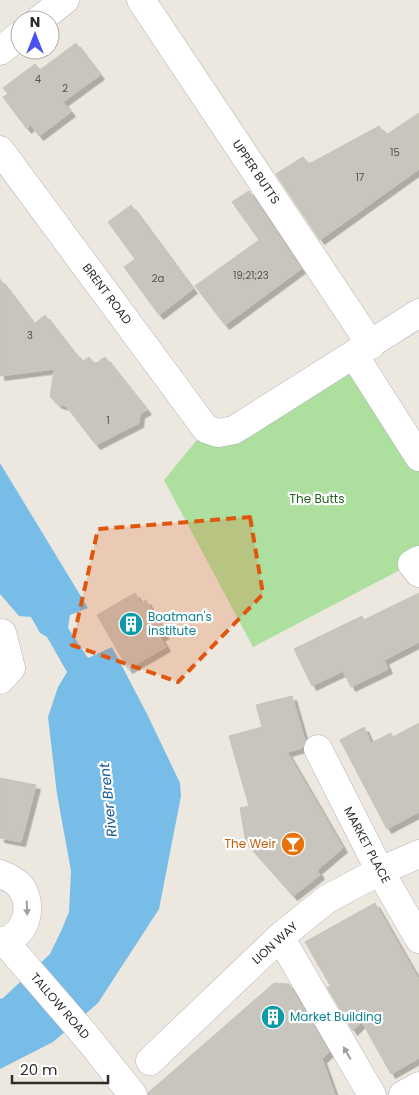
<svg xmlns="http://www.w3.org/2000/svg" width="419" height="1095" font-family="Poppins,sans-serif">
<style>
.green{fill:#ade09f}
.water{fill:#78bde8}
.building{fill:#c8c5be;stroke:#c8c4b8;filter:url(#shadow)}
.lines{fill:none;stroke-linecap:round;stroke-linejoin:round}
.minor-casing{stroke:#b2b3be;stroke-width:29}
.minor{stroke:#fff;stroke-width:28}
.oneway{fill:#a0a0a0}
.marked{fill:#df570e;fill-opacity:0.2;stroke:#df570e;stroke-width:4;stroke-dasharray:10 6;stroke-linejoin:round}
.labels{text-anchor:middle;stroke-width:4.5;stroke-linejoin:round;paint-order:stroke}
.number-label{font-size:10px;fill:#535250}
.street-label{font-size:12px;fill:#2c2c2c;stroke:#fff}
.park-label{font-size:12px;fill:#25661f;stroke:#fff}
.culture-label{font-size:12px;fill:#0d838f;stroke:#fff;text-anchor:start}
.food-label{font-size:12px;fill:#c56008;stroke:#fff;text-anchor:end}
.water-label{font-size:14px;font-style:italic;fill:#155a96;stroke:#fff}
</style>
<defs>
<filter id="shadow"><feDropShadow dx="4.5" dy="4.5" stdDeviation="0" flood-color="#0004"/></filter>
</defs>
<rect width="100%" height="100%" fill="#ede8df"/>
<path class="green" d="M 354,355 L 419,457 L 419,560 L 253,647 L 164,480 L 206,429 Z"/>
<path class="water" d="M 0,463 L 88,608 L 70,615 L 68,628 L 88,658 L 112,647 L 147,714 L 180,783 L 181,796 L 159,909 L 98,1003 L 53,1042 L 0,1069 L 0,999 L 3,998 L 50,954 L 62,929 L 69,912 L 71,871 L 57,794 L 48,717 L 58,687 L 67,672 L 47,637 L 40,633 L 31,617 L 19,616 L 0,594 Z"/>
<g class="building">
<path d="M 76,43 L 100,75 L 63,102 L 71,112 L 39,136 L 31,125 L 27,129 L 3,97 L 8,94 L 3,88 L 35,64 L 40,70 Z"/>
<path d="M 419,113 L 419,169 L 320,240 L 276,174 L 303,157 L 309,164 L 379,126 L 386,135 Z"/>
<path d="M 249,191 L 301,269 L 225,325 L 195,286 L 259,240 L 232,202 Z"/>
<path d="M 131,205 L 193,289 L 159,315 L 124,267 L 135,259 L 108,222 Z"/>
<path d="M 0,279 L 34,324 L 45,315 L 78,358 L 80,357 L 83,361 L 89,357 L 95,364 L 105,357 L 147,410 L 140,414 L 139,423 L 96,445 L 66,406 L 58,404 L 50,397 L 54,369 L 0,376 Z"/>
<path d="M 135,593 L 141,603 L 146,600 L 165,634 L 160,637 L 166,647 L 128,669 L 97,615 Z"/>
<path d="M 419,593 L 419,642 L 384,660 L 388,669 L 351,687 L 343,671 L 312,686 L 294,649 L 362,616 L 364,620 Z"/>
<path d="M 292,696 L 305,741 L 302,748 L 287,752 L 343,848 L 317,870 L 320,875 L 293,896 L 246,843 L 240,808 L 249,806 L 229,736 L 262,727 L 256,705 Z"/>
<path d="M 419,723 L 419,812 L 387,829 L 340,740 L 364,727 L 371,743 L 391,733 L 393,737 Z"/>
<path d="M 0,778 L 36,785 L 21,842 L 0,838 Z"/>
<path d="M 375,903 L 419,980 L 419,1058 L 391,1074 L 362,1022 L 353,1031 L 327,987 L 331,987 L 305,942 Z"/>
<path d="M 274,983 L 289,984 L 329,1052 L 322,1059 L 335,1095 L 148,1095 L 148,1093 Z"/>
</g>
<g class="lines">
<g class="minor-casing">
<g id="minor">
<path d="M 141,0 L 371,345"/>
<path d="M 39,20 L 65,0"/>
<path d="M 0,51 L 20,35"/>
<path d="M 0,150 L 206,429 L 218,433 L 234,430 L 419,313"/>
<path d="M 354,355 L 419,457"/>
<path d="M 419,560 L 412,564 L 419,573"/>
<path d="M 0,680 L 11,668 L 2,633"/>
<path d="M 318,749 L 380,871 L 419,939"/>
<path d="M 0,874 C 8,877 15,880 20,886 C 35,906 26,938 0,942"/>
<path d="M 280,937 L 372,1095"/>
<path d="M 4,941 L 86,1036 L 133,1095"/>
<path d="M 150,1061 L 280,937 L 327,899 L 380,871 L 419,854"/>
<path d="M 403,1095 L 419,1086"/>
</g>
</g>
<use href="#minor" class="minor"/>
</g>
<defs><path id="oneway-solid" d="M-6-.8H1V-3.2L6.5 0L1 3.2V.8H-6Z" transform="scale(1.25)"/></defs>
<g class="oneway">
<use href="#oneway-solid" transform="translate(27 908) rotate(88)"/>
<use href="#oneway-solid" transform="translate(347 1053) rotate(-120)"/>
</g>
<path class="marked" d="M 250,517 L 263,594 L 178,682 L 72,645 L 98,529 Z"/>
<defs>
<g id="building-disc" transform="scale(1.25)"><circle r="9.5" fill="#0f9aa8" stroke="#fff"/><path d="M-4-6H4V6H1V3H-1V6H-4ZM-2.5-4.3h1.7v1.8h-1.7ZM.8-4.3h1.7v1.8H.8ZM-2.5-1h1.7V.8h-1.7ZM.8-1h1.7V.8H.8Z" fill="#fff"/></g>
<g id="bar-disc" transform="scale(1.25)"><circle r="9.5" fill="#e8710a" stroke="#fff"/><path d="M-6-5H6L.8 .8V4.5H3.5V6h-7V4.5H-.8V.8Z" fill="#fff"/></g>
</defs>
<g fill-rule="evenodd">
<use href="#building-disc" x="131" y="624"/>
<use href="#bar-disc" x="293" y="844"/>
<use href="#building-disc" x="273" y="1017"/>
</g>
<g class="labels">
<g class="number-label">
<text x="38" y="83">4</text>
<text x="65" y="92">2</text>
<text x="395" y="156">15</text>
<text x="360" y="181">17</text>
<text x="251" y="279">19;21;23</text>
<text x="158" y="282">2a</text>
<text x="30" y="339">3</text>
<text x="108" y="424">1</text>
</g>
<g class="street-label">
<text transform="translate(256 172) rotate(56)" y="4">UPPER BUTTS</text>
<text transform="translate(107 294) rotate(53)" y="4">BRENT ROAD</text>
<text transform="translate(367 845) rotate(62)" y="4">MARKET PLACE</text>
<text transform="translate(275 943) rotate(-42)" y="4">LION WAY</text>
<text transform="translate(60 1006) rotate(49)" y="4">TALLOW ROAD</text>
</g>
<g class="park-label">
<text x="317" y="503">The Butts</text>
</g>
<g class="culture-label">
<text x="148" y="621">Boatman's<tspan x="148" dy="14">institute</tspan></text>
<text x="290" y="1021">Market Building</text>
</g>
<g class="food-label">
<text x="276" y="848">The Weir</text>
</g>
<g class="water-label">
<text transform="translate(108 800) rotate(-96)" y="5">River Brent</text>
</g>
</g>
<g transform="translate(35 35)"><circle r="24" fill="#ffffff" stroke="#ababab"/>
<path d="M0-4L9 19L0 12L-9 19Z" fill="#4953f0"/>
<text y="-8" font-size="14" font-weight="bold" text-anchor="middle" fill="#2c2c2c">N</text>
</g>
<path d="M12 1075v8h96v-8" fill="none" stroke="#2c2c2c" stroke-width="2.5"/>
<text x="20" y="1075" font-size="15" fill="#2c2c2c" stroke="#ffffff" stroke-width="4" paint-order="stroke">20 m</text>
</svg>
